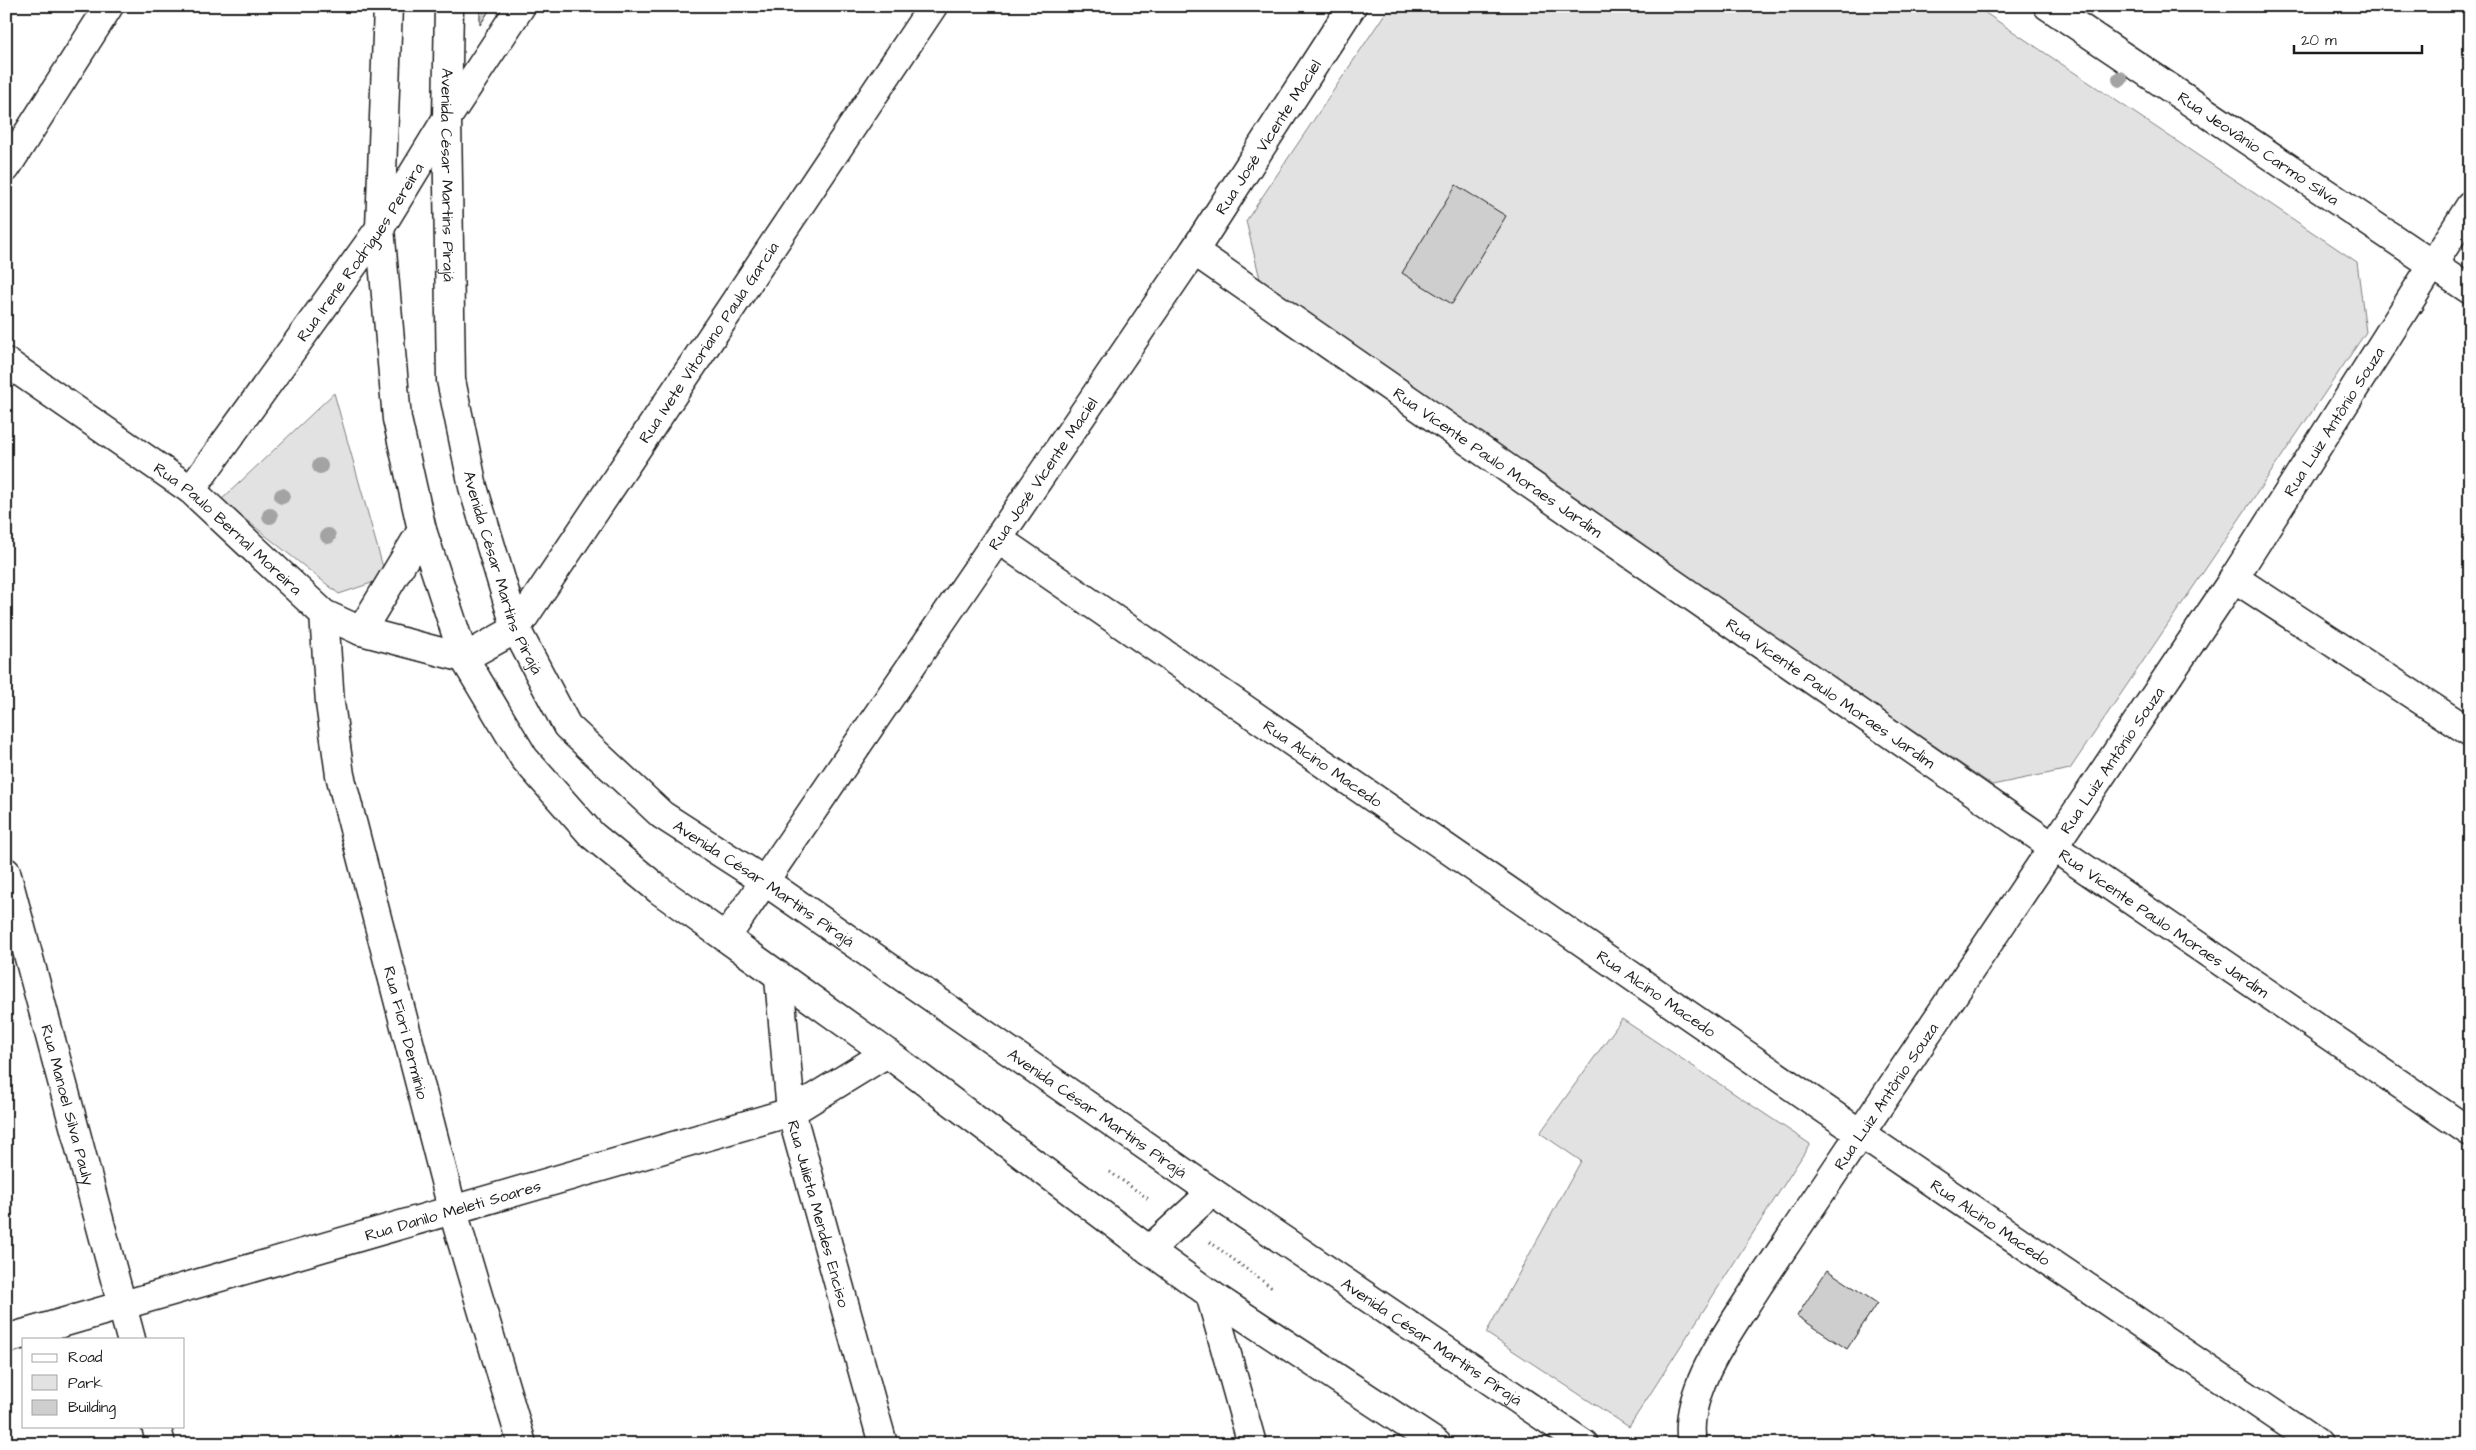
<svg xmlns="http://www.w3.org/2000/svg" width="2476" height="1450" font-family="'Architects Daughter',sans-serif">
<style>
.green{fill:#e2e2e2;stroke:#7f7f7f}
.building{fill:#cecece;stroke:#1c1c1c}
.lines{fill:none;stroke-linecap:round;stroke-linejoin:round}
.minor-casing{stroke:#1c1c1c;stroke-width:31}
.path{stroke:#1c1c1c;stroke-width:3;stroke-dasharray:1 4;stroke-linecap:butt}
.minor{stroke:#fff;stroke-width:28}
.tree{fill:#a3a3a3}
.labels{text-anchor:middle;stroke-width:4.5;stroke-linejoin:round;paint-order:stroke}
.street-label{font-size:16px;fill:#1c1c1c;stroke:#fff}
</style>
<rect width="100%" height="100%" fill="#fff"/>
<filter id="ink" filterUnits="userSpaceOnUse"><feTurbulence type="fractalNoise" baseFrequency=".02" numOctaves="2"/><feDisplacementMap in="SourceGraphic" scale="10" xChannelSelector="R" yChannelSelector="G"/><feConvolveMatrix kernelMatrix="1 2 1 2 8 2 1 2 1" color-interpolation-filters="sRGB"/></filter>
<g filter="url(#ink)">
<g class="green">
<path d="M 1390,6 L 1975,6 L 2357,262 L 2366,332 L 2070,769 L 1992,785 L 1262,287 L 1246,221 Z"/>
<path d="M 334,393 L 386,578 L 339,594 L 221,500 Z"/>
<path d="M 1622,1019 L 1810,1144 L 1629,1427 L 1486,1333 L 1581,1161 L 1540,1133 Z"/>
</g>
<g class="building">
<path d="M 480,6 L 492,6 L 480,25 Z"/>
<path d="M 1456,185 L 1506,216 L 1452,304 L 1402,273 Z"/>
<path d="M 1827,1270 L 1877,1303 L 1847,1349 L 1797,1316 Z"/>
</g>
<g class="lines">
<g class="minor-casing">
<g id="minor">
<path d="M 388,6 L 380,228 L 397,419 L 422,530 L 464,658 L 524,758 L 592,835 L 659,890 L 887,1053 L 1149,1250 L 1210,1294 L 1437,1444"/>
<path id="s1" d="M 449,6 L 447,118 L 451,380 L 473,487 L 516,629 L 567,726 L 662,815 L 766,882 L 1212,1192 L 1584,1444"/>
<path id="s2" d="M 2048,6 L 2470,290"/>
<path d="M 6,168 L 109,6"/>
<path id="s3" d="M 1194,251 L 2052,846 L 2470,1132"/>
<path id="s4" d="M 6,362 L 191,490 L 324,614 L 361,631 L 464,658"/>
<path id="s5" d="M 191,490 L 380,228 L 447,118 L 521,6"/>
<path id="s6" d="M 998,539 L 1861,1134 L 2318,1444"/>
<path d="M 2234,578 L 2470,732"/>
<path id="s7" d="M 324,614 L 330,703 L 340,775 L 452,1208 L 522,1444"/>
<path d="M 361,631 L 422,530"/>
<path id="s8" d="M 464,658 L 516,629 L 933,6"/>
<path id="s9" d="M 6,872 L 131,1339"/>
<path id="s10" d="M 727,936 L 1194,251 L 1352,6"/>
<path id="s11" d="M 779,978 L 791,1112 L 883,1444"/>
<path d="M 1149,1250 L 1212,1192"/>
<path d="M 1210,1294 L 1252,1444"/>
<path id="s12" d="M 6,1339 L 791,1112 L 887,1053"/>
<path d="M 156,1426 L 161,1444"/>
<path id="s13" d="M 1692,1444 C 1682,1391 1732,1327 1759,1284 L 2234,578 L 2470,206"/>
</g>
</g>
<g class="path">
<path d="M 1110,1172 L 1150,1200"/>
<path d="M 1210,1242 L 1272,1288"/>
<path d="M 1474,1437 L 1483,1444"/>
</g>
<use href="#minor" class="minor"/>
</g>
<g class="tree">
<circle cx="2120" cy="79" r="8"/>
<circle cx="320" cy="466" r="8"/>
<circle cx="282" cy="496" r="8"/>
<circle cx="270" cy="516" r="8"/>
<circle cx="328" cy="536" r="8"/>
</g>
</g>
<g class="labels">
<g class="street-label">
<text dy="6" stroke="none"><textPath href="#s10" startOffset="965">Rua José Vicente Maciel</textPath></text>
<text dy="6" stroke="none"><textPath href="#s2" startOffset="254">Rua Jeovânio Carmo Silva</textPath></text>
<text dy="6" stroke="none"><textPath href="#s1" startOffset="169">Avenida César Martins Pirajá</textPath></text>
<text dy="6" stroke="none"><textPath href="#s5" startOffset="292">Rua Irene Rodrigues Pereira</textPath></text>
<text dy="6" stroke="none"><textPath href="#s8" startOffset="405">Rua Ivete Vitoriano Paula Garcia</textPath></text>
<text dy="6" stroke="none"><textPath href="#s13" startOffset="1214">Rua Luiz Antônio Souza</textPath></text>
<text dy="6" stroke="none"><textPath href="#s3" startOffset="370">Rua Vicente Paulo Moraes Jardim</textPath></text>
<text dy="6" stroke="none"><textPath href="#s10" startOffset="560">Rua José Vicente Maciel</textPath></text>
<text dy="6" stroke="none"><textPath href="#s4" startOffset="278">Rua Paulo Bernal Moreira</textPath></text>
<text dy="6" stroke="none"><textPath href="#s1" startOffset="574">Avenida César Martins Pirajá</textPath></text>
<text dy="6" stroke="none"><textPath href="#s3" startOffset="775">Rua Vicente Paulo Moraes Jardim</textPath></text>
<text dy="6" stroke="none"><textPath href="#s13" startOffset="809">Rua Luiz Antônio Souza</textPath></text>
<text dy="6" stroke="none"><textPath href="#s6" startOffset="395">Rua Alcino Macedo</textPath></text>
<text dy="6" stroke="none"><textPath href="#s1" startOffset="994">Avenida César Martins Pirajá</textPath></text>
<text dy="6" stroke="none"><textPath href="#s3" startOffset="1180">Rua Vicente Paulo Moraes Jardim</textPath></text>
<text dy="6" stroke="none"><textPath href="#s6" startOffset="800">Rua Alcino Macedo</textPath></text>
<text dy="6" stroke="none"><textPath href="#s7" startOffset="428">Rua Fiori Dermínio</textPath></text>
<text dy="6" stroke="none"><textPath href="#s13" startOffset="404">Rua Luiz Antônio Souza</textPath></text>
<text dy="6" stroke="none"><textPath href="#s9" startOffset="241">Rua Manoel Silva Pauly</textPath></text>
<text dy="6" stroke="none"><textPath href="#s1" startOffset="1399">Avenida César Martins Pirajá</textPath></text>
<text dy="6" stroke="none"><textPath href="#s12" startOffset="465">Rua Danilo Meleti Soares</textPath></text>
<text dy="6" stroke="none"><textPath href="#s11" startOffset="240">Rua Julieta Mendes Enciso</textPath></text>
<text dy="6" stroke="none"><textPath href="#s6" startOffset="1205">Rua Alcino Macedo</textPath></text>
<text dy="6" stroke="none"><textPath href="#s1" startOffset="1804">Avenida César Martins Pirajá</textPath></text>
</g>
</g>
<rect width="2476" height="1450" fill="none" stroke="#fff" stroke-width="25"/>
<rect x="12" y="12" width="2451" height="1425" fill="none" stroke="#1c1c1c" stroke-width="2" filter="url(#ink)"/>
<rect x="22" y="1338" width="162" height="90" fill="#ffffff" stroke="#a4a4a4"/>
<rect x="32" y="1354" width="25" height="8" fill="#ffffff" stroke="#a4a4a4"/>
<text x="68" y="1362" font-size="15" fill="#1c1c1c">Road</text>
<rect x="32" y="1375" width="25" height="15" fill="#e2e2e2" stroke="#a4a4a4"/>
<text x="68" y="1388" font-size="15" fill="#1c1c1c">Park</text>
<rect x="32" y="1400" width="25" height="15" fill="#cecece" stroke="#a4a4a4"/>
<text x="68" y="1412" font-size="15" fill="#1c1c1c">Building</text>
<path d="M2294 45v8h128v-8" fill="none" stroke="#1c1c1c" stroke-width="2.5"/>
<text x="2301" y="45" font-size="15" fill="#1c1c1c" stroke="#ffffff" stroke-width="4" paint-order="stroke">20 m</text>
</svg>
